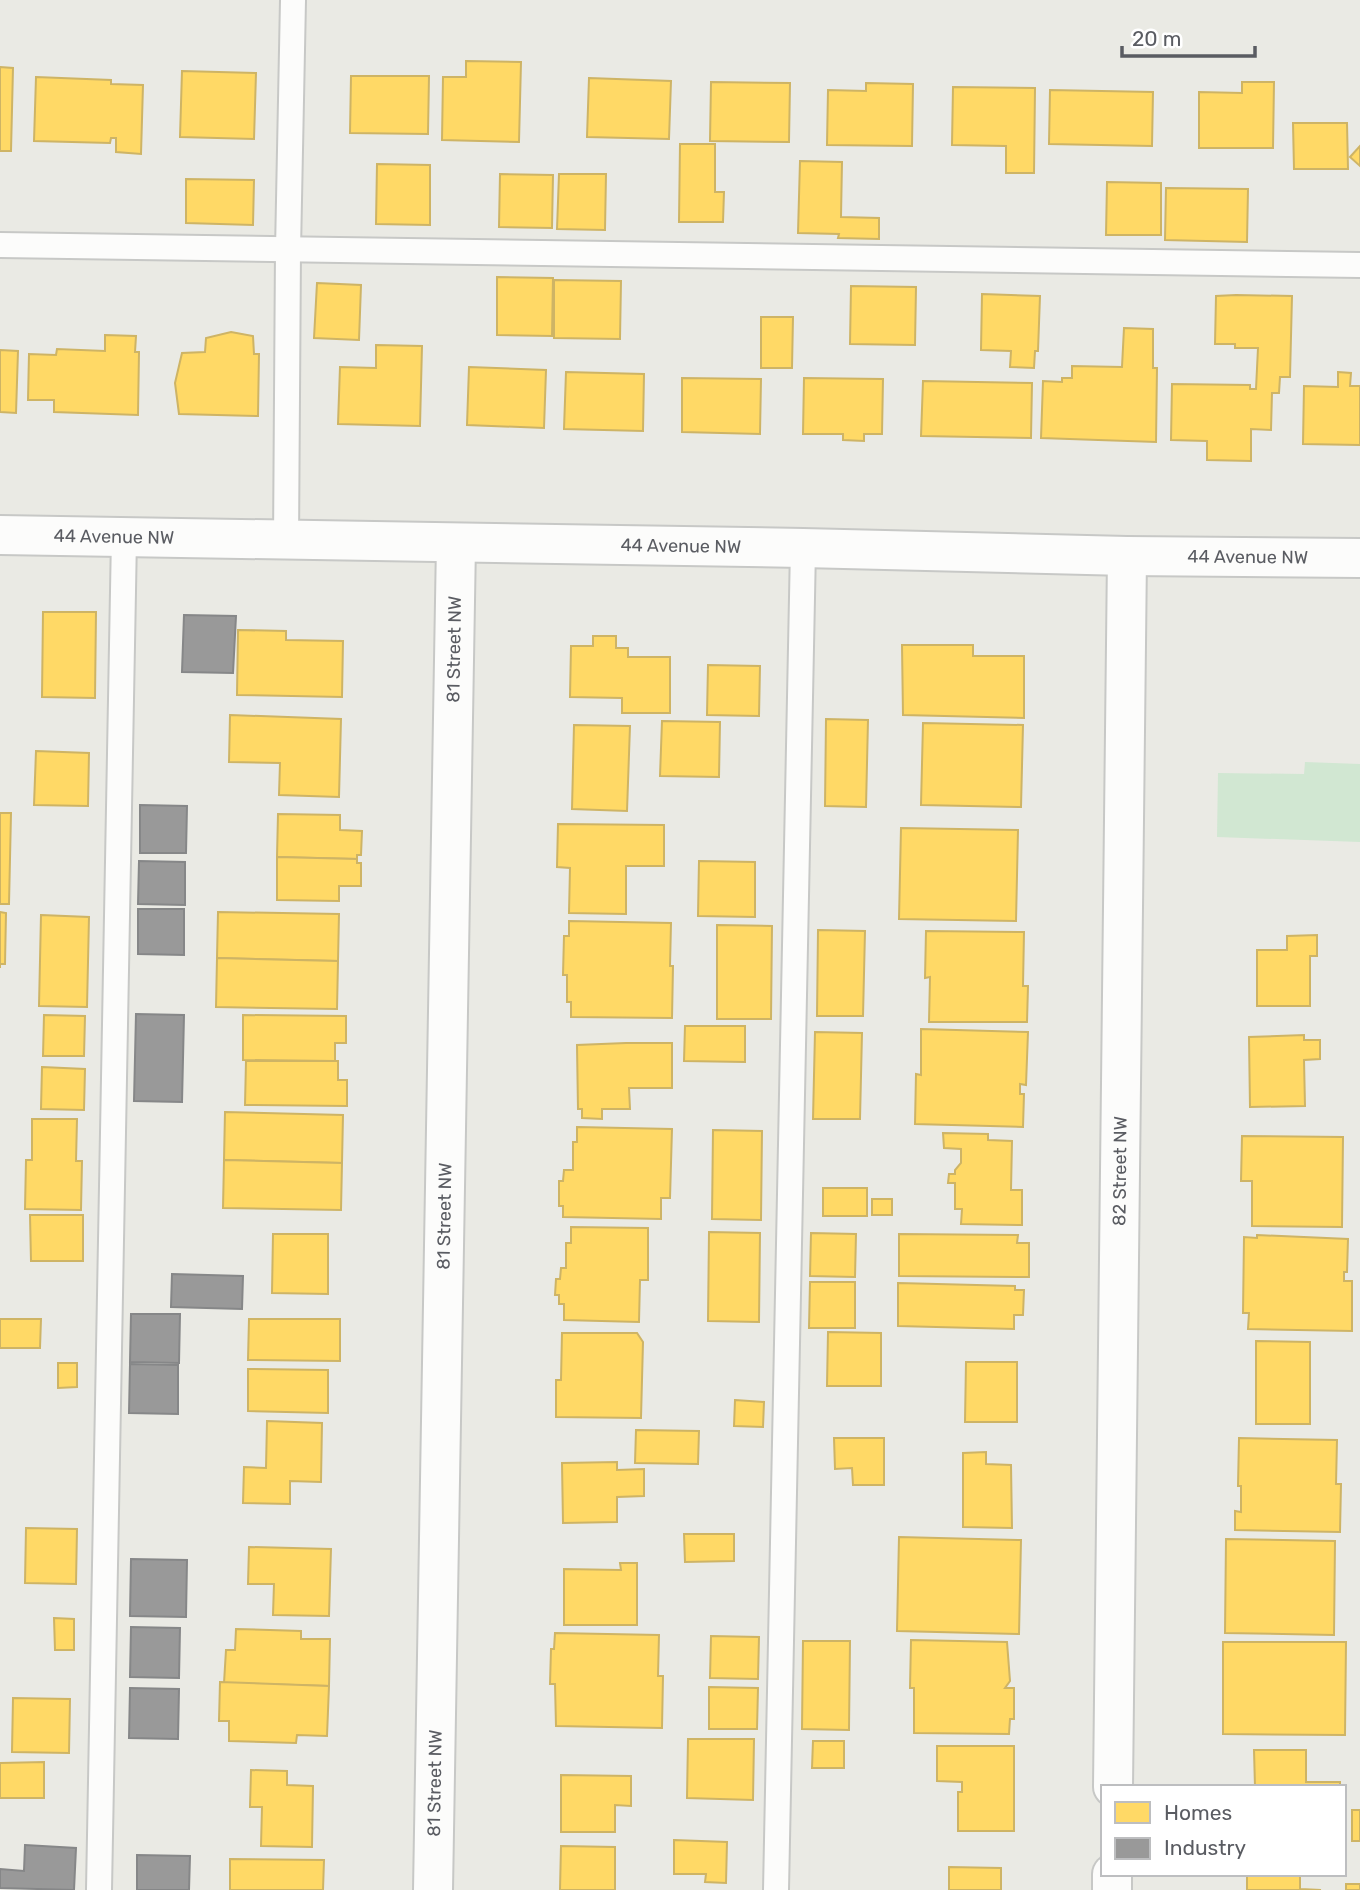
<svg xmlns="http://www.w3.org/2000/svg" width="1360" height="1890" font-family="Rubik,sans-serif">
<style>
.green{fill:#d1e7d2}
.homes{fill:#ffd966;stroke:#ceb465;stroke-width:2}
.industry{fill:#999;stroke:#868788;stroke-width:2}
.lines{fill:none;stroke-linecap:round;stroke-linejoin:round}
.service-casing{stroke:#c7c8c6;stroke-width:28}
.minor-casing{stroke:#c7c8c6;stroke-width:42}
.service{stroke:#fcfcfb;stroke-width:24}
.minor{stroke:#fcfcfb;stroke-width:38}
.labels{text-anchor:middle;stroke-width:7;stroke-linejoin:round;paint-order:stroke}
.street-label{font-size:18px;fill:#5a5c62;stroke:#fff}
</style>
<rect width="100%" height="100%" fill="#eaeae4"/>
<path class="green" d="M 1305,762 L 1360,764 L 1360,842 L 1217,837 L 1218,773 L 1304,774 Z"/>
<g class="homes">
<path d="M 466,61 L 521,62 L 519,142 L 442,140 L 443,77 L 466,77 Z"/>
<path d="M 0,67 L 13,68 L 11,151 L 0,151 Z"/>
<path d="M 182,71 L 256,73 L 254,139 L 180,137 Z"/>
<path d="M 351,76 L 429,76 L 428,134 L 350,133 Z"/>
<path d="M 36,77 L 111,80 L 111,84 L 143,85 L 141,154 L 116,152 L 116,138 L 111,138 L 110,143 L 34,141 Z"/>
<path d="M 589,78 L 671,81 L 669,139 L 587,137 Z"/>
<path d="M 711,82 L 790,83 L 789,142 L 710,141 Z"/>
<path d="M 1242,82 L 1274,82 L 1273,148 L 1199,148 L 1199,92 L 1242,93 Z"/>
<path d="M 866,83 L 913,84 L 912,146 L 827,145 L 828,90 L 866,91 Z"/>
<path d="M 953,87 L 1035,88 L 1034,173 L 1006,173 L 1006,146 L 952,145 Z"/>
<path d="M 1050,90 L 1153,92 L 1152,146 L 1049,144 Z"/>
<path d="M 1293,123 L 1347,123 L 1348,169 L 1294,169 Z"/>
<path d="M 680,144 L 715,144 L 715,192 L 724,192 L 723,222 L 679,222 Z"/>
<path d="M 1360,146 L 1360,166 L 1350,157 Z"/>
<path d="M 800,161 L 842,162 L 841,217 L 879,218 L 879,239 L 838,238 L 839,234 L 798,233 Z"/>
<path d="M 377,164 L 430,165 L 430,225 L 376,224 Z"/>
<path d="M 500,174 L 553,175 L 552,228 L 499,227 Z"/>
<path d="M 559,174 L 606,174 L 605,230 L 557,229 Z"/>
<path d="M 186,179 L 254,180 L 253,225 L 186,223 Z"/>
<path d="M 1107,182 L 1161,183 L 1161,235 L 1106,235 Z"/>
<path d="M 1166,188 L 1248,189 L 1247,242 L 1165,240 Z"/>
<path d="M 497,277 L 553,278 L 552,336 L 497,335 Z"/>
<path d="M 554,280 L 621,281 L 620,339 L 554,338 Z"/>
<path d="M 317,283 L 361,285 L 359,340 L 314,338 Z"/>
<path d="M 851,286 L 916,287 L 915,345 L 850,344 Z"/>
<path d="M 982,294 L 1040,296 L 1038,351 L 1035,351 L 1034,368 L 1010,367 L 1011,351 L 981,350 Z"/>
<path d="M 1236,295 L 1292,296 L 1290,377 L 1280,377 L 1279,393 L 1272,393 L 1271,430 L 1251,429 L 1251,461 L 1207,460 L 1207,441 L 1171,440 L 1172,384 L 1250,385 L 1250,389 L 1256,389 L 1258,348 L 1235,348 L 1235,344 L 1215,344 L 1216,296 Z"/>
<path d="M 761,317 L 793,317 L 792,368 L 761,368 Z"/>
<path d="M 1124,328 L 1153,329 L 1153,368 L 1157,368 L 1156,442 L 1041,438 L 1043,381 L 1062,382 L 1062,378 L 1072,378 L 1072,366 L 1122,367 Z"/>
<path d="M 231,332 L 253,336 L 254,354 L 259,354 L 258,416 L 179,414 L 175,383 L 182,353 L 205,352 L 206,338 Z"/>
<path d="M 105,335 L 136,336 L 135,352 L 139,352 L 138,415 L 54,412 L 54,400 L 28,400 L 29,354 L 56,355 L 57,349 L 105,351 Z"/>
<path d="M 376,345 L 422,346 L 420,426 L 338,424 L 340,367 L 376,368 Z"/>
<path d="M 0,350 L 18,351 L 16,413 L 0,412 Z"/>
<path d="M 469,367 L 546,370 L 544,428 L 467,425 Z"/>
<path d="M 566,372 L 644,374 L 643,431 L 564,429 Z"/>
<path d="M 1338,372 L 1351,373 L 1350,386 L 1360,386 L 1360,445 L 1303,444 L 1304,386 L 1338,387 Z"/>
<path d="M 682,378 L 761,379 L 760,434 L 682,432 Z"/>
<path d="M 804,378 L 883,379 L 882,434 L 864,434 L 864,441 L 843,440 L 843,434 L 803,434 Z"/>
<path d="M 923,381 L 1032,383 L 1031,438 L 921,436 Z"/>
<path d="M 43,612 L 96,612 L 95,698 L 42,697 Z"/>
<path d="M 238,630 L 286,631 L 286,640 L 343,641 L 342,697 L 237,695 Z"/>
<path d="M 593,636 L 616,636 L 616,648 L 628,648 L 628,657 L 670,657 L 670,713 L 622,713 L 622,698 L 570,697 L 571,646 L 593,646 Z"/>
<path d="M 902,645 L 973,645 L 973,656 L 1024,656 L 1024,718 L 903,715 Z"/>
<path d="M 708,665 L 760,666 L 759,716 L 707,715 Z"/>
<path d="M 230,715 L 341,719 L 339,797 L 279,795 L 280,763 L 229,762 Z"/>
<path d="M 826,719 L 868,720 L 866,807 L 825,806 Z"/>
<path d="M 662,721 L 720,722 L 719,777 L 660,776 Z"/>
<path d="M 923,723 L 1023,725 L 1021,807 L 921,805 Z"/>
<path d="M 574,725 L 630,726 L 627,811 L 572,809 Z"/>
<path d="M 36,751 L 89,753 L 88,806 L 34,805 Z"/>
<path d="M 0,813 L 11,813 L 9,904 L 0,904 Z"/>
<path d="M 278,814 L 340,815 L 340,830 L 362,831 L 361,855 L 357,855 L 357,859 L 277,857 Z"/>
<path d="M 558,824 L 664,825 L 664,866 L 626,866 L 626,914 L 569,913 L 570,868 L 557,867 Z"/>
<path d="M 901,828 L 1018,830 L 1016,921 L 899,919 Z"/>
<path d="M 277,857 L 357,859 L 357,863 L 361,863 L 361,886 L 339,886 L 339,901 L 277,900 Z"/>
<path d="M 699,861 L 755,862 L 755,917 L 698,916 Z"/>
<path d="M 0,912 L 6,913 L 5,964 L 0,964 L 0,968 Z"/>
<path d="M 218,912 L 339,914 L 338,961 L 217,958 Z"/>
<path d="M 41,915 L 89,917 L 87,1007 L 39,1006 Z"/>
<path d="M 569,921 L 671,923 L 670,966 L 673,966 L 672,1018 L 571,1017 L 571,1002 L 567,1002 L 567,975 L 563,975 L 564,936 L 569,936 Z"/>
<path d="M 717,925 L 772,926 L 771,1019 L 717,1019 Z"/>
<path d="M 818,930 L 865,931 L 863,1016 L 817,1016 Z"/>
<path d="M 926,931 L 1024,932 L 1023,986 L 1028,986 L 1027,1022 L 929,1022 L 930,977 L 925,978 Z"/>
<path d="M 1317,935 L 1317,956 L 1310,956 L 1310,1006 L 1257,1006 L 1257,950 L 1287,950 L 1287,936 Z"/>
<path d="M 217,958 L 338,961 L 337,1009 L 216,1007 Z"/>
<path d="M 44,1015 L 85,1016 L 84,1056 L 43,1056 Z"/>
<path d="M 243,1015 L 346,1016 L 346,1043 L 335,1043 L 335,1061 L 243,1060 Z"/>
<path d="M 685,1026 L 745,1026 L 745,1062 L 684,1061 Z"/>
<path d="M 921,1029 L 1028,1032 L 1026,1085 L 1020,1084 L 1020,1094 L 1024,1094 L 1023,1127 L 915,1124 L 916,1074 L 921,1075 Z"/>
<path d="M 815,1032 L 862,1033 L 860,1119 L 813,1119 Z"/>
<path d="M 1304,1035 L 1304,1040 L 1320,1040 L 1320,1059 L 1304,1060 L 1305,1106 L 1250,1107 L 1249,1037 Z"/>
<path d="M 626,1043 L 672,1043 L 672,1088 L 629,1088 L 630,1109 L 602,1109 L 602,1119 L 582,1118 L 582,1109 L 578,1109 L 577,1045 Z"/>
<path d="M 246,1061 L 338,1061 L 338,1080 L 347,1080 L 347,1106 L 245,1105 Z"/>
<path d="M 42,1067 L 85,1069 L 84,1110 L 41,1109 Z"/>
<path d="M 225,1112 L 343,1115 L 342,1163 L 224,1160 Z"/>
<path d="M 32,1119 L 77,1119 L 76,1161 L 82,1161 L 81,1210 L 25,1209 L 26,1160 L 32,1160 Z"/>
<path d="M 577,1127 L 672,1129 L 670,1198 L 661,1198 L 661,1219 L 563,1217 L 563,1206 L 559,1206 L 559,1181 L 563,1181 L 564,1170 L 573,1170 L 573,1142 L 577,1142 Z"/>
<path d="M 713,1130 L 762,1131 L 761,1220 L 712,1219 Z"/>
<path d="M 943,1133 L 988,1134 L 988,1140 L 1012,1141 L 1011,1190 L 1022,1190 L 1022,1225 L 961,1224 L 962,1209 L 955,1209 L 955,1183 L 948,1183 L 949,1174 L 955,1174 L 955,1170 L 961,1163 L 961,1149 L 944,1148 Z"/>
<path d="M 1242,1136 L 1343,1137 L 1342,1227 L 1252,1226 L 1252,1181 L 1241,1181 Z"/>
<path d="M 224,1160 L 342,1163 L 341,1210 L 223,1208 Z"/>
<rect x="823" y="1188" width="44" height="28"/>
<rect x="872" y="1199" width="20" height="16"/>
<path d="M 30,1215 L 83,1215 L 83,1261 L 31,1261 Z"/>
<path d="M 571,1227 L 648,1228 L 648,1280 L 640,1280 L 639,1322 L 564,1320 L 564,1304 L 559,1304 L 559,1295 L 555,1295 L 556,1279 L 560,1279 L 561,1268 L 566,1268 L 566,1243 L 571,1243 Z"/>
<path d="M 709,1232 L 760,1233 L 759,1322 L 708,1321 Z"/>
<path d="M 811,1233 L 856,1234 L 855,1277 L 810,1276 Z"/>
<path d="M 273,1234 L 328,1234 L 328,1294 L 272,1293 Z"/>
<path d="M 899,1234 L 1018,1235 L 1017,1243 L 1029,1243 L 1029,1277 L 899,1276 Z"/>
<path d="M 1257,1235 L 1348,1239 L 1347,1272 L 1344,1272 L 1344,1281 L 1352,1281 L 1352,1331 L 1248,1329 L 1249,1313 L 1243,1313 L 1244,1237 L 1257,1238 Z"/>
<path d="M 810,1282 L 855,1282 L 855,1328 L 809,1328 Z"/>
<path d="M 898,1283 L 1015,1286 L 1015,1290 L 1024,1290 L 1023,1315 L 1014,1315 L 1014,1329 L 898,1326 Z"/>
<path d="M 0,1319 L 41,1319 L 40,1348 L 0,1348 Z"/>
<path d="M 249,1319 L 340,1319 L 340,1361 L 248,1360 Z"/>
<path d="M 828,1332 L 881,1333 L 881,1386 L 827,1386 Z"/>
<path d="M 562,1333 L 637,1333 L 643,1342 L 641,1418 L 556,1417 L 556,1380 L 561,1380 Z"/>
<path d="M 1256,1341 L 1310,1342 L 1310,1424 L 1256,1424 Z"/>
<path d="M 966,1362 L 1017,1362 L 1017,1422 L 965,1422 Z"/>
<path d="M 58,1363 L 77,1363 L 77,1387 L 58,1388 Z"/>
<path d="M 248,1369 L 328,1370 L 328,1413 L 248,1411 Z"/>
<path d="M 735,1400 L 764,1402 L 763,1427 L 734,1426 Z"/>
<path d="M 267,1421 L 322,1423 L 321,1482 L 290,1481 L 290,1504 L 243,1503 L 244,1467 L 266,1468 Z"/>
<path d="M 636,1430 L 699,1431 L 698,1464 L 635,1463 Z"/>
<path d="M 834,1438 L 884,1438 L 884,1485 L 853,1485 L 852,1468 L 835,1469 Z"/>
<path d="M 1239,1438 L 1337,1440 L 1336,1484 L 1341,1484 L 1340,1532 L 1235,1530 L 1235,1511 L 1241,1512 L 1241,1486 L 1238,1486 Z"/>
<path d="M 986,1452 L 986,1464 L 1011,1465 L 1012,1528 L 963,1527 L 963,1453 Z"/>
<path d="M 617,1462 L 617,1470 L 644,1469 L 644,1496 L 617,1497 L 617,1522 L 563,1523 L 562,1463 Z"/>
<path d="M 26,1528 L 77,1529 L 76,1584 L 25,1583 Z"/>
<path d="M 684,1534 L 734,1534 L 734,1561 L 685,1562 Z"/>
<path d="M 899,1537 L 1021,1540 L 1019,1634 L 897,1631 Z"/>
<path d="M 1226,1539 L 1335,1541 L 1334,1635 L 1225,1633 Z"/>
<path d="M 249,1547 L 331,1549 L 329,1616 L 273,1615 L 274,1584 L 248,1584 Z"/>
<path d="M 620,1563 L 637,1563 L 637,1625 L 564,1625 L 564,1569 L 621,1570 Z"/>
<path d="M 54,1618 L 74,1619 L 74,1650 L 55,1650 Z"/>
<path d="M 236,1629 L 301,1631 L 301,1639 L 330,1639 L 329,1686 L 224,1683 L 226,1650 L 235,1650 Z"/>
<path d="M 555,1633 L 659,1635 L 658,1676 L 663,1676 L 662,1728 L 556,1726 L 555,1684 L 550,1684 L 551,1649 L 554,1649 Z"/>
<path d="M 711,1636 L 759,1637 L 758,1679 L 710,1678 Z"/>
<path d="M 911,1640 L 1007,1642 L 1010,1681 L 1005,1688 L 1014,1688 L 1014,1719 L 1010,1719 L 1009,1734 L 914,1733 L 914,1688 L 910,1688 Z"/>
<path d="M 803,1641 L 850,1641 L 849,1730 L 802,1729 Z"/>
<path d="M 1223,1642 L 1346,1642 L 1345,1735 L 1223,1734 Z"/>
<path d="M 220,1682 L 329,1686 L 327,1736 L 297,1735 L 296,1743 L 229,1741 L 229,1721 L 219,1721 Z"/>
<path d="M 709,1687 L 758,1688 L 757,1729 L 709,1729 Z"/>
<path d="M 13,1698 L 70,1699 L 69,1753 L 12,1752 Z"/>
<path d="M 688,1739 L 754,1739 L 753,1800 L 687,1798 Z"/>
<path d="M 813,1741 L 844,1741 L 844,1768 L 812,1768 Z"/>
<path d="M 937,1746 L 1014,1746 L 1014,1831 L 958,1831 L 958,1792 L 962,1792 L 962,1782 L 937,1781 Z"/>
<path d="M 1254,1750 L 1306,1750 L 1306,1782 L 1340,1782 L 1340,1787 L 1255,1787 Z"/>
<path d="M 44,1762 L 44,1798 L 0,1798 L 0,1763 Z"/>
<path d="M 251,1770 L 287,1771 L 287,1785 L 313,1786 L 312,1847 L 261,1846 L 262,1807 L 250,1807 Z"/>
<path d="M 561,1775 L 631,1776 L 631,1806 L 615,1805 L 615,1832 L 561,1832 Z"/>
<rect x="1352" y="1810" width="8" height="31"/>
<path d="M 674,1840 L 727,1842 L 726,1883 L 705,1882 L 706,1874 L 674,1874 Z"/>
<path d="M 561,1846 L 615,1847 L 615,1890 L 560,1890 Z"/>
<path d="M 230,1859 L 324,1860 L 323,1890 L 230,1890 Z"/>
<path d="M 949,1867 L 1001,1868 L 1001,1890 L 949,1890 Z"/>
<path d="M 1247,1874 L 1300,1874 L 1300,1889 L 1321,1890 L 1247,1890 Z"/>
<rect x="1346" y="1884" width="14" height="6"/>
</g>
<g class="industry">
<path d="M 184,615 L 236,616 L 233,673 L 182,672 Z"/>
<path d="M 140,805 L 187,806 L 186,853 L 140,853 Z"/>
<path d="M 139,861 L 185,862 L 185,905 L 138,904 Z"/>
<path d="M 138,909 L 184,909 L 184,955 L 138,954 Z"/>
<path d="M 136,1014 L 184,1015 L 182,1102 L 134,1101 Z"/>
<path d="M 172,1274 L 243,1276 L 242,1309 L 171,1307 Z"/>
<path d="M 131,1314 L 180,1314 L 179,1363 L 130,1362 Z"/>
<path d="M 130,1364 L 178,1365 L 178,1414 L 129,1413 Z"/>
<path d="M 131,1559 L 187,1560 L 186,1617 L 130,1616 Z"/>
<path d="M 131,1627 L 180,1628 L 179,1678 L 130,1677 Z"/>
<path d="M 130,1688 L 179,1689 L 178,1739 L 129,1738 Z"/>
<path d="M 25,1845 L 76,1848 L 74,1890 L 0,1888 L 0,1869 L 24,1871 Z"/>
<path d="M 137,1855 L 190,1856 L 189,1890 L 137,1890 Z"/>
</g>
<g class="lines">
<g class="service-casing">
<g id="service">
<path d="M 0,245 L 1360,265"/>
<path d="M 286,542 L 288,250 L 293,0"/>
<path d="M 99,1890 L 124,537"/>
<path d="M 776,1890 L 803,548"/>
</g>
</g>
<g class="minor-casing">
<g id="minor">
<path id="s1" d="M 0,535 L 803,548 L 1127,556 L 1360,558"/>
<path id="s2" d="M 1113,1787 L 1127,556"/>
<path id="s3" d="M 433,1890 L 456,543"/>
<path d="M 1112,1890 L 1112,1874"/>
</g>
</g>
<use href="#service" class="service"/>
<use href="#minor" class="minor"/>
</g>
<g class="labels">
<g class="street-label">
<text dy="6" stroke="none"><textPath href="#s1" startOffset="114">44 Avenue NW</textPath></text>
<text dy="6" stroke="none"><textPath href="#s1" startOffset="681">44 Avenue NW</textPath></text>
<text dy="6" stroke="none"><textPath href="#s1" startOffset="1248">44 Avenue NW</textPath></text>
<text dy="6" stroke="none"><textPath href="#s3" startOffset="1241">81 Street NW</textPath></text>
<text dy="6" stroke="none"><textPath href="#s2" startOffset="616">82 Street NW</textPath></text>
<text dy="6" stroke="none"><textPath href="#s3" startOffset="674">81 Street NW</textPath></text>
<text dy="6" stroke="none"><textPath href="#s3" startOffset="107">81 Street NW</textPath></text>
</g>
</g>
<rect x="1101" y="1785" width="245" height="91" fill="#ffffff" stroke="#bdbec0" stroke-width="2"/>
<rect x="1115" y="1802" width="35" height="21" fill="#ffd966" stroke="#bdbec0" stroke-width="2"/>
<text x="1164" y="1820" font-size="21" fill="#5a5c62">Homes</text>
<rect x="1115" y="1838" width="35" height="21" fill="#999999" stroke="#bdbec0" stroke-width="2"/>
<text x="1164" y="1855" font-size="21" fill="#5a5c62">Industry</text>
<path d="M1122 46v10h133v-10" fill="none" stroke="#5a5c62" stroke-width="3.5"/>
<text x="1132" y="46" font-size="21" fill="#5a5c62" stroke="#ffffff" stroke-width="5" paint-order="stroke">20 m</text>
</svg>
